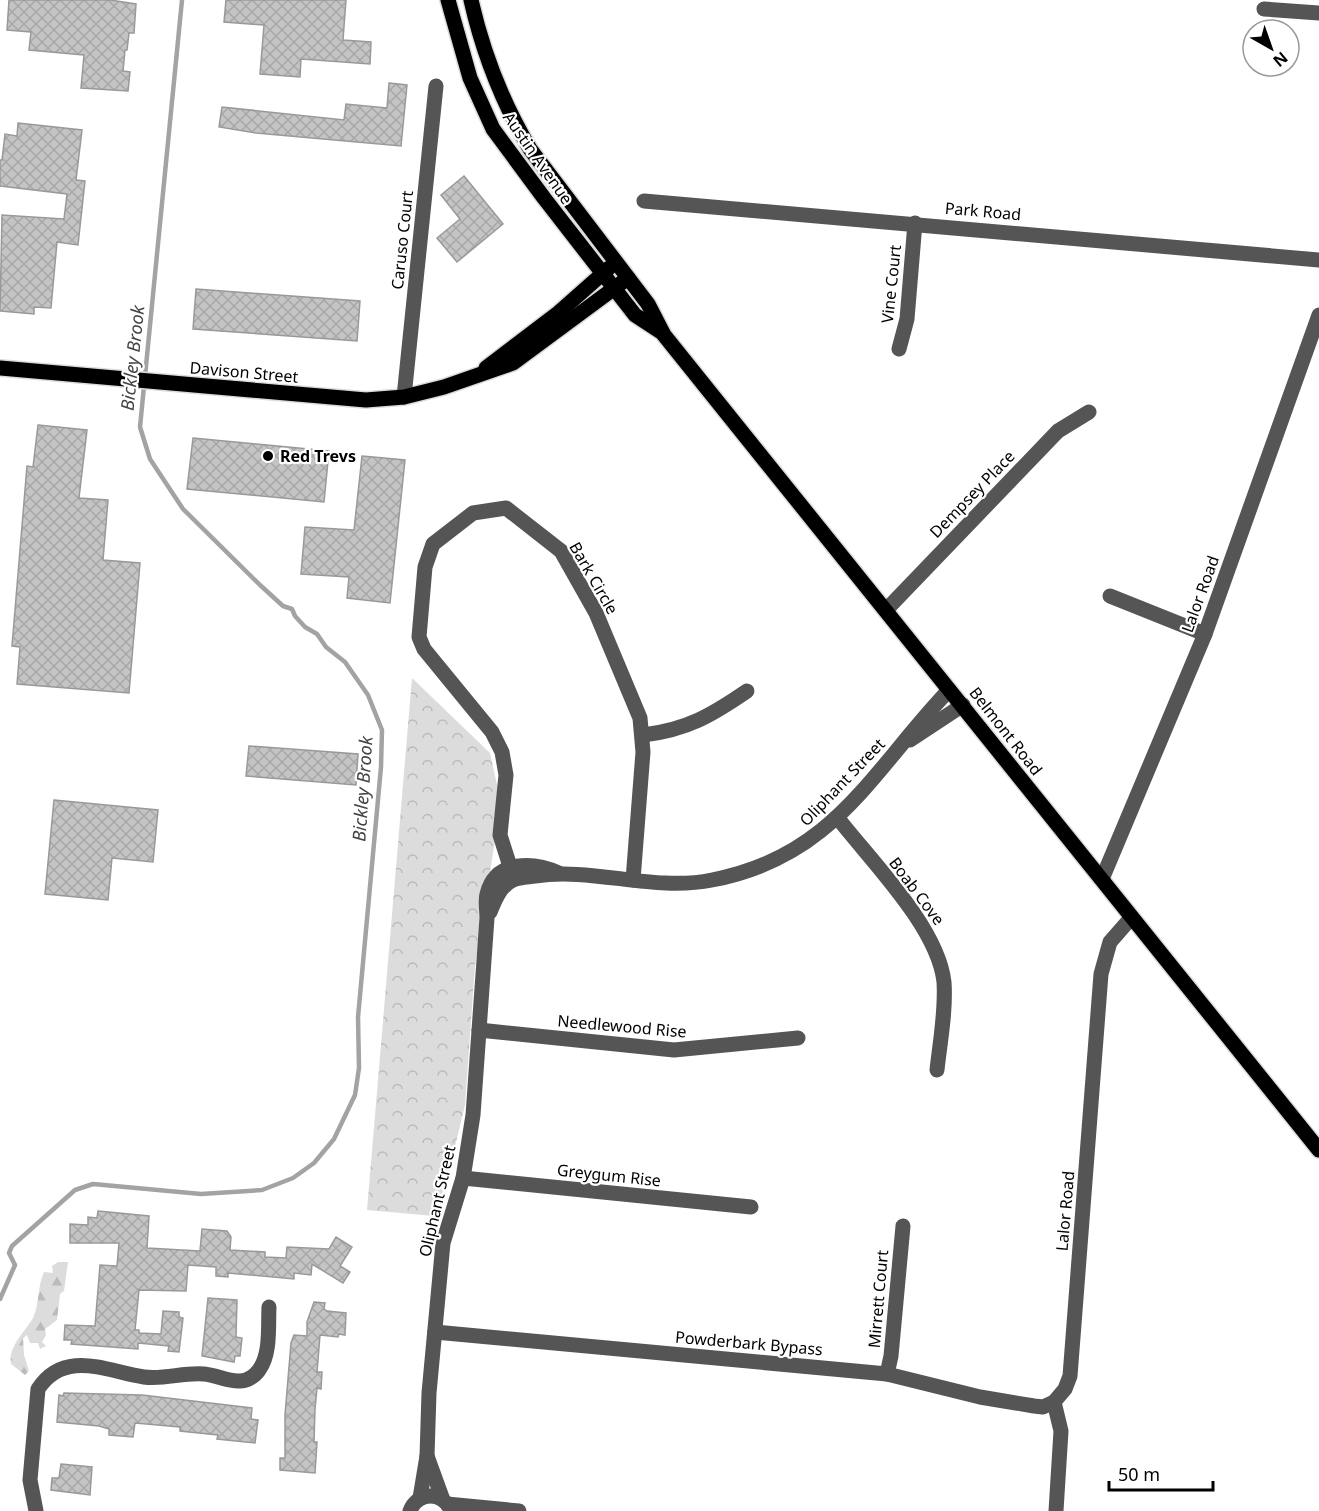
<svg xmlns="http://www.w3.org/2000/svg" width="1319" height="1511" font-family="'Noto Sans',sans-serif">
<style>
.forest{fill:url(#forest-firs)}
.park{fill:url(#park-crowns)}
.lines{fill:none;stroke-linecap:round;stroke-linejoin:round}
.stream{stroke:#a3a3a3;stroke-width:4.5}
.building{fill:url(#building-cross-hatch);stroke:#999;stroke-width:1.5}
.major-casing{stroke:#dbdbdb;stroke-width:18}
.minor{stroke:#555;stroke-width:15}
.major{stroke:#000;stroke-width:15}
.poi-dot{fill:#000;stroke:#fff;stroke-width:2}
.labels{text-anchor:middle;stroke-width:4.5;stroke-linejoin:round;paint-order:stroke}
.street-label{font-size:16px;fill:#000;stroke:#fff}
.poi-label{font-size:16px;font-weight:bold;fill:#000;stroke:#fff;text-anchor:start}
.water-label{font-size:18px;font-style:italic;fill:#444;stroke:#fff}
</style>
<defs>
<pattern id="forest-firs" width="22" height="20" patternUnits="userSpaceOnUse" patternTransform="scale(1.5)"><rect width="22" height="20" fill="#dcdcdc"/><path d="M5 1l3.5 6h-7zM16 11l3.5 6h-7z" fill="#bbb"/></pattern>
<pattern id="park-crowns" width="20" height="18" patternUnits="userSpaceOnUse" patternTransform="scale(1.5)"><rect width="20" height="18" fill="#dcdcdc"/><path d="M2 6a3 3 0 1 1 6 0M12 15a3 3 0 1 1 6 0" fill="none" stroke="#bbb"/></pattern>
<pattern id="building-cross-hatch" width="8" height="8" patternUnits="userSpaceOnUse" patternTransform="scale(1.5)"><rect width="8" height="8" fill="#c4c4c4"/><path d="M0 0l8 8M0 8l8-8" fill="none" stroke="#a7a7a7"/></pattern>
</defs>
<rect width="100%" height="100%" fill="#fff"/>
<path class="forest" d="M 58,1262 L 68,1262 L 64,1291 L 60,1294 L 57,1320 L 45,1329 L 46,1335 L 42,1342 L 46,1346 L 40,1349 L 38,1343 L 30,1343 L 27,1335 L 23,1338 L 24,1355 L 29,1371 L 25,1375 L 11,1364 C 8,1346 25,1332 33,1318 C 40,1303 37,1287 44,1272 L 53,1273 L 52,1266 Z"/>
<path class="park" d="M 412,678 L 490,753 L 501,803 L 475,966 L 465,1105 L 447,1180 L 434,1216 L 367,1210 Z"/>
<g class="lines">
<path class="stream" d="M 0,1299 L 15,1265 L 9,1253 L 12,1246 L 75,1190 L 93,1184 L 201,1194 L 262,1190 L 293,1178 L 314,1163 L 334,1139 L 355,1095 L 359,1068 L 358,1017 L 381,767 L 382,730 L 368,695 L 345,662 L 326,647 L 317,634 L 305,627 L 295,616 L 292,609 L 283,606 L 260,585 L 183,509 L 150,459 L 140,427 L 182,0"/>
</g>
<g class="building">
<path d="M 9,0 L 110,0 L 136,4 L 134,33 L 129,33 L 127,50 L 125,50 L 123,71 L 130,72 L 128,91 L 81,88 L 84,55 L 29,50 L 31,32 L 7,30 Z"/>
<path d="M 226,0 L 346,0 L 343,40 L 371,42 L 370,64 L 301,59 L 300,77 L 260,74 L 264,25 L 224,22 Z"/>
<path d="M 389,83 L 407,85 L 401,146 L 256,133 L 219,127 L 222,107 L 344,120 L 346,104 L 387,108 Z"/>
<path d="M 18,123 L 82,130 L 76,180 L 85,181 L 78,245 L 57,242 L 51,308 L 34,307 L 34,314 L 0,311 L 2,215 L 64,219 L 67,194 L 0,186 L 0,160 L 2,160 L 5,134 L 17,136 Z"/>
<path d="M 464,176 L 503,224 L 457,262 L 437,238 L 460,219 L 441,195 Z"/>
<path d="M 196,289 L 360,301 L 357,341 L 193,329 Z"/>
<path d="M 38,425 L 87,430 L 79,498 L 108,500 L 103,560 L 140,563 L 129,693 L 17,684 L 20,647 L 12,646 L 27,466 L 33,467 Z"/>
<path d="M 193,438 L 329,451 L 324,502 L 187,489 Z"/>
<path d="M 362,456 L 405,460 L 390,603 L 347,598 L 349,577 L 301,574 L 305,527 L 354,530 Z"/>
<path d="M 249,746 L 358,754 L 356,785 L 246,776 Z"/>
<path d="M 54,800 L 158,810 L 153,862 L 112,858 L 108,900 L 45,894 Z"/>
<path d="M 98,1211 L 149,1216 L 147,1248 L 200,1251 L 202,1229 L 227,1231 L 231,1237 L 230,1250 L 265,1252 L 265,1257 L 286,1258 L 287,1247 L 329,1249 L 336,1237 L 352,1247 L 340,1266 L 350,1272 L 343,1283 L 312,1264 L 311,1275 L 294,1273 L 294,1279 L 228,1273 L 228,1277 L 216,1276 L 216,1267 L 188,1265 L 186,1291 L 139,1290 L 135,1330 L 139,1330 L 139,1333 L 161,1334 L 163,1311 L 179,1312 L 179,1317 L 183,1318 L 179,1352 L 168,1351 L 169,1346 L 138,1343 L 138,1349 L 71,1344 L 72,1340 L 64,1340 L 65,1325 L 95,1326 L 100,1265 L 117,1266 L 119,1243 L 70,1243 L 70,1224 L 88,1225 L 88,1217 L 97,1218 Z"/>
<path d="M 208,1298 L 237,1300 L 236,1337 L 242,1338 L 240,1356 L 235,1356 L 234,1362 L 202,1356 Z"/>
<path d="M 314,1302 L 325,1303 L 324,1309 L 327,1311 L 346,1313 L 345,1335 L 339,1334 L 338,1337 L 320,1335 L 317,1372 L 322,1372 L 321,1389 L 317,1388 L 315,1409 L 314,1442 L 317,1442 L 315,1473 L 280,1470 L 280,1458 L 285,1458 L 285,1415 L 291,1343 L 294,1335 L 307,1336 L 307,1322 Z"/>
<path d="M 64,1393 L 142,1395 L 252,1408 L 251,1419 L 258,1420 L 255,1443 L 217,1439 L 218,1435 L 180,1431 L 180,1427 L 135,1423 L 133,1437 L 109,1435 L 109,1429 L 99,1426 L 57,1422 L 59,1395 L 63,1396 Z"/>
<path d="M 61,1464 L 92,1467 L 90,1495 L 51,1490 L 52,1478 L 59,1478 Z"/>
</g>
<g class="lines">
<g class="major-casing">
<g id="major">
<path d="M 448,0 L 470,78 L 493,129 L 544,198 L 635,315 L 661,332"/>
<path d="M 471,0 C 483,53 502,102 530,149 L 648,304 L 664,335 L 1319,1150"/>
<path d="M 0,368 L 366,400 L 404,397 L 444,387 L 513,363 L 628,278"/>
<path d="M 486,368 L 557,314 L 609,268"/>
</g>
</g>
<g class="minor">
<path d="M 1264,9 L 1319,13"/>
<path d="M 644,201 L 1319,260"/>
<path d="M 899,349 L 907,319 L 915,223"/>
<path d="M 404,397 L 436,86"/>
<path d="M 1110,596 L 1205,634"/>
<path d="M 887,609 L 1058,431 L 1089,412"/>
<path d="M 643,735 C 687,730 712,715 747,691"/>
<path d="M 910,740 L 963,705"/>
<path d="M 837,817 C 871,861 938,927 944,982 C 946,1011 940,1042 937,1070"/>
<path d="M 514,879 L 500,835 L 506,775 L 502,752 L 492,732 L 424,649 L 419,637 L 425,567 L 433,544 L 473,513 L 506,508 L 561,551 L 596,613 L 640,718 L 643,752 L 633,880"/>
<path d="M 1102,879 L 1205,634 L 1319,315"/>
<path d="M 490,912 C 495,900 500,886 513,880 C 519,877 528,877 535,876 C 594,867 653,892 712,880 C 834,857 871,772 949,690"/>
<path d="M 479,1030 L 674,1050 L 798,1038"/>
<path d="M 463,1178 L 751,1207"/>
<path d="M 435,1332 L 887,1374 L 980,1397 L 1034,1406 L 1043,1407 L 1054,1402"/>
<path d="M 887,1374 L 891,1356 L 903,1226"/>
<path d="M 427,1456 L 443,1500"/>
<path d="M 420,1498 L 427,1456 L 429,1393 L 443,1243 L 463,1178 L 473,1115 L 487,918 C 487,910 485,901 487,894 C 496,859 534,862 559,873"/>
<path d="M 447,1504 L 519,1511"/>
<path d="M 36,1511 L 30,1480 L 38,1389 C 65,1348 108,1372 144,1377 C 164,1380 184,1372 204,1374 C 216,1375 229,1382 240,1381 C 247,1381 255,1376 259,1370 C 271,1354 268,1326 269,1307"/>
<path d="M 410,1511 C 418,1491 443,1491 451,1511"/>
<path d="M 1056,1511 L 1061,1431 L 1054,1402 L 1065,1389 L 1070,1376 L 1101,974 L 1110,942 L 1131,918"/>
</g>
<use href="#major" class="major"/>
</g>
<circle class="poi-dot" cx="268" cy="456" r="6"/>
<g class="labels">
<g class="street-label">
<text transform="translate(538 158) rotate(55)" y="6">Austin Avenue</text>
<text transform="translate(983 211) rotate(5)" y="6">Park Road</text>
<text transform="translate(402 240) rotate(-84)" y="6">Caruso Court</text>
<text transform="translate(891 284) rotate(-84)" y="6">Vine Court</text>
<text transform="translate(244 372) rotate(5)" y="6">Davison Street</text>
<text transform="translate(972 494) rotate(-46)" y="6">Dempsey Place</text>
<text transform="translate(594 578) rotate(60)" y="6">Bark Circle</text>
<text transform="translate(1200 594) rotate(-70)" y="6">Lalor Road</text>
<text transform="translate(1006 731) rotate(52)" y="6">Belmont Road</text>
<text transform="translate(842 782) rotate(-46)" y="6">Oliphant Street</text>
<text transform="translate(917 891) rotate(53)" y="6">Boab Cove</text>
<text transform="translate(622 1026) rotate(5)" y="6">Needlewood Rise</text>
<text transform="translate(609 1175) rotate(6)" y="6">Greygum Rise</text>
<text transform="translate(437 1201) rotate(-77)" y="6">Oliphant Street</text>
<text transform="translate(1065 1211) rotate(-85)" y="6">Lalor Road</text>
<text transform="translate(878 1299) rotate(-85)" y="6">Mirrett Court</text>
<text transform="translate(749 1343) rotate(5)" y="6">Powderbark Bypass</text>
</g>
<g class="poi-label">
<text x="280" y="462">Red Trevs</text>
</g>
<g class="water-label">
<text transform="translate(133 358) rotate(-84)" y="6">Bickley Brook</text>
<text transform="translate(363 789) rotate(-86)" y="6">Bickley Brook</text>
</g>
</g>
<g transform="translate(1271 48) rotate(140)"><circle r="28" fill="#ffffff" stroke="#999999" stroke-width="1.5"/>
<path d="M0-4.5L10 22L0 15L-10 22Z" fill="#000000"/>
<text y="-9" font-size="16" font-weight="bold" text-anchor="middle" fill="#000000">N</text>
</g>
<path d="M1109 1481v9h104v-9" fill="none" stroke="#000000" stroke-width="3"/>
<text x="1118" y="1481" font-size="18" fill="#000000" stroke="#ffffff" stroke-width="4.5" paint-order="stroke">50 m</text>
</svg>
